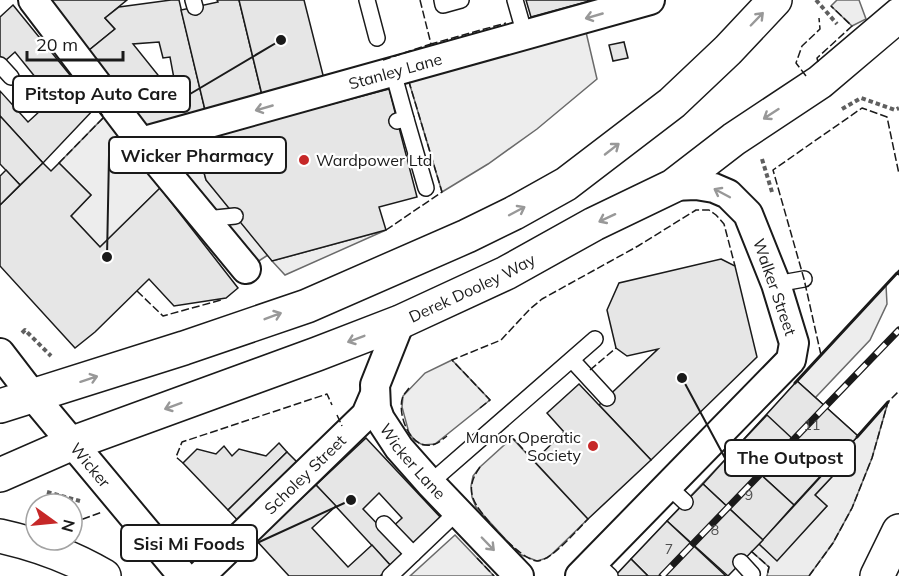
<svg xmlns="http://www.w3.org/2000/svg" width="899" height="576" font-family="Mulish,sans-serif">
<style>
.built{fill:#ededed;stroke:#6a6a6a;stroke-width:1.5}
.building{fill:#e6e6e6;stroke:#1a1a1a;stroke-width:1.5;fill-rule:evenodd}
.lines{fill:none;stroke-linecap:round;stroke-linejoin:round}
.service-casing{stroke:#1a1a1a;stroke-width:18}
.minor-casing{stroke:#1a1a1a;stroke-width:32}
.primary-casing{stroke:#1a1a1a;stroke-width:36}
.trunk-casing{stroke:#1a1a1a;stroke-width:36}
.path{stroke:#5f5f5f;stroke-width:4;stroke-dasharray:4.5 3;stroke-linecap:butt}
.service{stroke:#fff;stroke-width:15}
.minor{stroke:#fff;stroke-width:28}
.primary{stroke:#fff;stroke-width:33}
.trunk{stroke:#fff;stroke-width:33}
.rail-casing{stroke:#1a1a1a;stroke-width:7}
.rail{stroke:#fff;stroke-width:4.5;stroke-dasharray:14;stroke-linecap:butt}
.fence{stroke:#1a1a1a;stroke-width:1.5;stroke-dasharray:8 3;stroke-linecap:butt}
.wall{stroke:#1a1a1a;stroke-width:3}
.oneway{stroke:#989898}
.poi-dot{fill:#c62828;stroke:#fff;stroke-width:2}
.labels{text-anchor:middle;stroke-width:4.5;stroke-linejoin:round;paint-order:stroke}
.number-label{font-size:14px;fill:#4d4d4d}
.street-label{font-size:16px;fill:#1a1a1a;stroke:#fff}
.poi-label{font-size:16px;fill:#1a1a1a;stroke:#fff;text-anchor:start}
.leader{fill:none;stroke:#1a1a1a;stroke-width:2}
.callout-dot{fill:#1a1a1a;stroke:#fff;stroke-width:2}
.callout{fill:#fff;stroke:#1a1a1a;stroke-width:2}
.callout-label{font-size:18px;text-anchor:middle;font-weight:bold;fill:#1a1a1a}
</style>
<rect width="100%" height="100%" fill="#fff"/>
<g class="built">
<path d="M 837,0 L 859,0 L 866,19 L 852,26 L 831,6 Z"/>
<path d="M 586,32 L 597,79 L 537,129 L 488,164 L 442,192 L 409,82 Z"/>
<path d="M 104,117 L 160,188 L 100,247 L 71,216 L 91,195 L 59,163 Z"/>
<path d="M 195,140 L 206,180 L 268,255 L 254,264 L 165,147 Z"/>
<path d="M 386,230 L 285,275 L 272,261 Z"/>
<path d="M 886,285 L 887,304 L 870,340 L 646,576 L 615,576 L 734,450 Z"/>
<path d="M 452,360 L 490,400 L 435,444 L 423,445 L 415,441 L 409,433 L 402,407 L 403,396 L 425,373 Z"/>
<path d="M 888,402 L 872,458 L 852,508 L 833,543 L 809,576 L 767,576 L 769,567 L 751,551 L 759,544 L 777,560 L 827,506 L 815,495 L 844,464 L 838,458 Z"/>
<path d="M 512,438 L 588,519 L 554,552 L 547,558 L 537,561 L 519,554 L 476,507 L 472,497 L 471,486 L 473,476 L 480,467 Z"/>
<path d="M 455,535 L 494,576 L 410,576 Z"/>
</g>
<g class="building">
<path d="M 45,0 L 127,0 L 105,18 L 115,29 L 88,51 Z"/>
<path d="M 171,0 L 179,0 L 205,110 L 142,131 L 88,51 L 115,29 L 105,18 L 119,7 ZM 159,42 L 163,58 L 170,57 L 178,100 L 133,44 Z"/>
<path d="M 217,0 L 239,0 L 262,95 L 205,110 L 181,10 L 218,2 Z"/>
<path d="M 239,0 L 304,0 L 324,79 L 262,95 Z"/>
<path d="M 526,0 L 593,0 L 531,17 Z"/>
<path d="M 13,5 L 96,107 L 43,163 L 0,116 L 0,91 L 28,122 L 53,99 L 15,52 L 6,60 L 1,57 L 0,58 L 0,17 Z"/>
<path d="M 624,42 L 628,58 L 613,61 L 609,45 Z"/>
<path d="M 389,89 L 417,197 L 379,207 L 386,230 L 272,261 L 206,180 L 195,140 Z"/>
<path d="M 0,116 L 43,163 L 20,185 L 0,164 Z"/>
<path d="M 43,163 L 51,171 L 59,163 L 91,195 L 71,216 L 100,247 L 160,188 L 238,288 L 226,298 L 174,306 L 149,279 L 95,332 L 75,348 L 0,266 L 0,205 Z"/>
<path d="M 6,170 L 20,185 L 0,205 L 0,176 Z"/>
<path d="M 721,259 L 735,266 L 757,357 L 651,460 L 599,405 L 658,349 L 627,356 L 616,348 L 607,310 L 619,283 Z"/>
<path d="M 797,381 L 858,436 L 826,470 L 767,415 Z"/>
<path d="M 797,381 L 858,436 L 794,505 L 734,450 Z"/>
<path d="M 579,384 L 651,460 L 588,519 L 534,461 L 564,432 L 547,413 Z"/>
<path d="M 767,415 L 826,470 L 794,505 L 734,450 Z"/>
<path d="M 366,438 L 442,519 L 391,566 L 316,485 ZM 379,493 L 402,518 L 386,533 L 363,509 Z"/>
<path d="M 279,443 L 287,452 L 228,510 L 183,463 L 197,449 L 216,454 L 224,446 L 232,456 L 239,449 L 266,456 Z"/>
<path d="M 734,450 L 794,505 L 763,540 L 703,484 Z"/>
<path d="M 287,452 L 302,467 L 242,525 L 228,510 Z"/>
<path d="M 838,458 L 844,464 L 815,495 L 827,506 L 777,561 L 759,544 Z"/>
<path d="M 703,484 L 763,540 L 728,576 L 667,521 Z"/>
<path d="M 316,485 L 336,506 L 312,528 L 348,567 L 372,545 L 391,566 L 380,576 L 289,576 L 256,540 Z"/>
<path d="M 667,521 L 726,576 L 648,576 L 631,559 Z"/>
<path d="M 631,559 L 648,576 L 615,576 Z"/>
</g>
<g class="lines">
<g class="service-casing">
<g id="service">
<path d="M 193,0 L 195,7"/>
<path d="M 367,0 L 377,38"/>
<path d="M 442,0 L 443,5 L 461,0"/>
<path d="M 515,0 L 525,35"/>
<path d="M 0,65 L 11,77"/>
<path d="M 393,72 L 406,119 L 397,121"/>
<path d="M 406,119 L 426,188"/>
<path d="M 206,219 L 235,216"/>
<path d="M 776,284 L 804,279"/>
<path d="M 572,360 L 607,398"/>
<path d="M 430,483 L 595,339"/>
<path d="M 668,486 L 685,502"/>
<path d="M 384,524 L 413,554"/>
<path d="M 594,561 L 610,576"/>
<path d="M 741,562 L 752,574 L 751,576"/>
<path d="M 390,576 L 457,512"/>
</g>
</g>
<g class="minor-casing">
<g id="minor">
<path d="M 33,0 L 141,142 L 246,269"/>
<path id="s1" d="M 141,142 L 650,0"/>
<path id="s2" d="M 400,322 L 375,385 L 376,408 L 380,419 L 399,448 L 430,483 L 519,576"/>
<path id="s3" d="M 0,353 L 33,396 L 183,576"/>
<path id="s4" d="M 200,576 L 366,415 L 375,394"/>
<path d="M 580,576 L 791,360 L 794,343 L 776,284 L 748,214 L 728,194 L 714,188 L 696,185 L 673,186"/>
</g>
</g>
<g class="primary-casing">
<g id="primary">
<path d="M 0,536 C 36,544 72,557 104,576"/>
<path d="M 877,576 L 899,531"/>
</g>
</g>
<g class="trunk-casing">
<g id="trunk">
<path d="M 0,406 L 184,348 L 307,306 L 467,236 L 514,213 L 566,184 L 672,103 L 728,50 L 775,0"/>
<path id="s5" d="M 0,475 L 73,443 L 317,354 L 400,322 L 506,273 L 594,224 L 673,186 L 734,139 L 820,82 L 899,15"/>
</g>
</g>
<g class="path">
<path d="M 816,0 L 837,24"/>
<path d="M 842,109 L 861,98 L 895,110 L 899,108"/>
<path d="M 762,159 L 772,192"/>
<path d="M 22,333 L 25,330 L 51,356"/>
<path d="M 47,492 L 80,501"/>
<path d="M 45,504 L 51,493"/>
</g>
<use href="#service" class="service"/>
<use href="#minor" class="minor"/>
<use href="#primary" class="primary"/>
<use href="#trunk" class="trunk"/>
<g class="rail-casing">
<path id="rail" d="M 662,576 L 899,330"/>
</g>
<use href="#rail" class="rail"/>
<g class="fence">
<path d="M 420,0 L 431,44 L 506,23"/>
<path d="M 383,60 L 431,44"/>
<path d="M 818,62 L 817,58 L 852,26 L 831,6"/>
<path d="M 806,76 L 796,63 L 802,46 L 820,29 L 819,18"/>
<path d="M 59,163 L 104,117 L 96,107"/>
<path d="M 386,230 L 442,192 L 409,82"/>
<path d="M 897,273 L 899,270"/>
<path d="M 137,291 L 163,316 L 221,300"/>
<path d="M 821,355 L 804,279 L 773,170 L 862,108 L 887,117 L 899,174"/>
<path d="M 590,370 L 616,348"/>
<path d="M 409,388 C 407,391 405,393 403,396 C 396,414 411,453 435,444 C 439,443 444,438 447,436"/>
<path d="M 480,408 L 490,400 L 452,360 L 501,340 L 530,309 L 542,299 L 638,246 L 696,210 L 709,210 L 716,215 L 724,224 L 735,266"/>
<path d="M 337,415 L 342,426"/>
<path d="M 510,435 L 534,461"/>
<path d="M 183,463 L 176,457 L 182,442 L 327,394 L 332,405"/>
<path d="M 480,467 C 473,477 469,486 473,498 C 477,512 522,562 538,561 C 553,559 577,530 588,519"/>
<path d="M 72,523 L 102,512"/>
<path d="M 751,551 L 769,567 L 767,576"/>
<path d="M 477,558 L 494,576"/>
<path d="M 809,576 L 833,543 L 852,508 L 872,458 L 888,402 L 899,391"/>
</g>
<g class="wall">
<path d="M 795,383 L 897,273 L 899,274"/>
<path d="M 857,437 L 888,402"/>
</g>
</g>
<defs><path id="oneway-shaft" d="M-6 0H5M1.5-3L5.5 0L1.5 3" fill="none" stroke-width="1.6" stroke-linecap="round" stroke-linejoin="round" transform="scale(1.5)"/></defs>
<g class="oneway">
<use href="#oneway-shaft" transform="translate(594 16) rotate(164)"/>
<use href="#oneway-shaft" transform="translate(757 19) rotate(-46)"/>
<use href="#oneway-shaft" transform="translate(264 108) rotate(164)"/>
<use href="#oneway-shaft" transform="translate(771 114) rotate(147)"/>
<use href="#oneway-shaft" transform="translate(612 149) rotate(-38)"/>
<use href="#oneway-shaft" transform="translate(722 193) rotate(-152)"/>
<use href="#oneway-shaft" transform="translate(517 211) rotate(-28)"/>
<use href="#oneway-shaft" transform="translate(607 218) rotate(155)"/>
<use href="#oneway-shaft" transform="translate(273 316) rotate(-21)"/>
<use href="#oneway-shaft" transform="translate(356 339) rotate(159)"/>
<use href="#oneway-shaft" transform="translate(89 379) rotate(-18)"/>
<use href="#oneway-shaft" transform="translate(173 406) rotate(160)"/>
<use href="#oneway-shaft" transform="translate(488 544) rotate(46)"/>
</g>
<g class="poi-dot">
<circle cx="304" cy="160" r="6"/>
<circle cx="593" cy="446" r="6"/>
</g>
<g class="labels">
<g class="number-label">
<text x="812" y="430">11</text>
<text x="749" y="500">9</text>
<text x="715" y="535">8</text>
<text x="669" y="554">7</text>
</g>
<g class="street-label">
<text dy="6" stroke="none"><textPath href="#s1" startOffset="264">Stanley Lane</textPath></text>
<text dy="6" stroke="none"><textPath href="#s5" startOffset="508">Derek Dooley Way</textPath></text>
<text transform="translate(775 287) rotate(71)" y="6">Walker Street</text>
<text dy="6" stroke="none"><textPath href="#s2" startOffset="156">Wicker Lane</textPath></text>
<text dy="6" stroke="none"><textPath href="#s3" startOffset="144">Wicker</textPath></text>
<text dy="6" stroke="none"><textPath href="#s4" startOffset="146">Scholey Street</textPath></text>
</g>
<g class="poi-label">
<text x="316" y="166">Wardpower Ltd</text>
<text x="581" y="443" text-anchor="end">Manor Operatic<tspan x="581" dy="18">Society</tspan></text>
</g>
</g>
<path class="leader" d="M281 40L190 94M107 257L109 155M682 378L725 458M351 500L257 543"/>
<g class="callout-dot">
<circle cx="281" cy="40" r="6"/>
<circle cx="107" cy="257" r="6"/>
<circle cx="682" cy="378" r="6"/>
<circle cx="351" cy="500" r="6"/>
</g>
<g class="callout">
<rect x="13" y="76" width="177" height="36" rx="6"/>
<rect x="109" y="137" width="177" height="36" rx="6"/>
<rect x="725" y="440" width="130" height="36" rx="6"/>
<rect x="121" y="525" width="136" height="36" rx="6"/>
</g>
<g class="callout-label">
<text x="101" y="100">Pitstop Auto Care</text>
<text x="197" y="162">Wicker Pharmacy</text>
<text x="790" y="464">The Outpost</text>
<text x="189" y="550">Sisi Mi Foods</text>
</g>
<g transform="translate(54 522) rotate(105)"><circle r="28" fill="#ffffff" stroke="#a3a3a3" stroke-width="1.5"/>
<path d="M0-4.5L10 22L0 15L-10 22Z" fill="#c62828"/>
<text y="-9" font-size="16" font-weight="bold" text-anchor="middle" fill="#1a1a1a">N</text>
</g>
<path d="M27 51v9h96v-9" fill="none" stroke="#1a1a1a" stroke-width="3"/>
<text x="36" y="51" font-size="18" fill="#1a1a1a" stroke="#ffffff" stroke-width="4.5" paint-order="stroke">20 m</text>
</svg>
